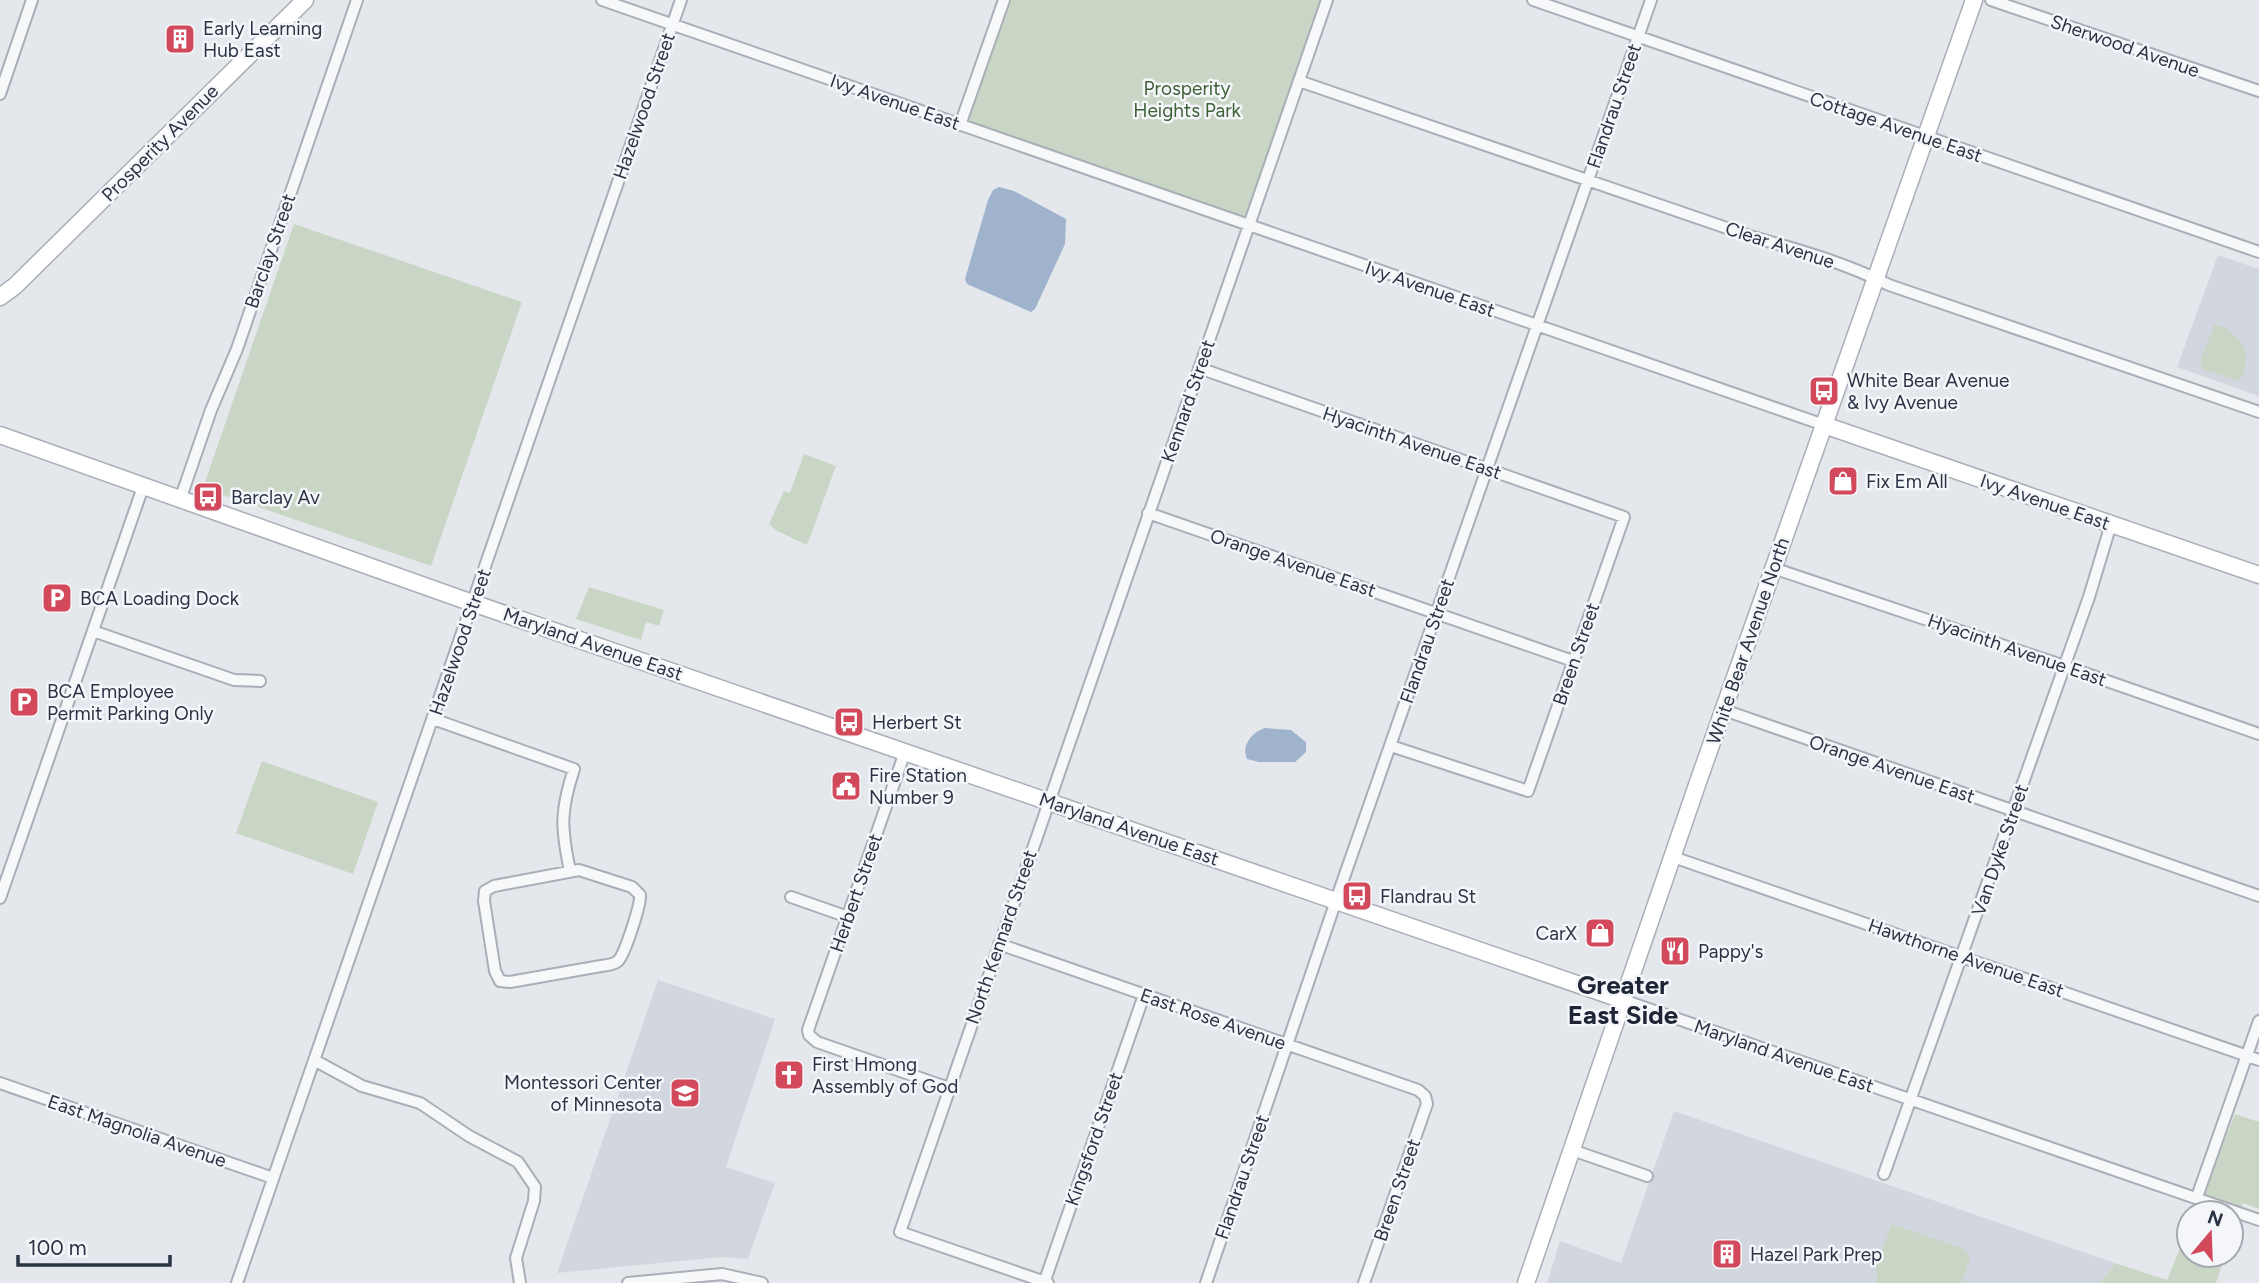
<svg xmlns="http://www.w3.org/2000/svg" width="2259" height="1283" viewBox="0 0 2259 1283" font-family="Figtree,sans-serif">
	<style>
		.built { fill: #d2d6de }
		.green { fill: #c9d6c5 }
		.water { fill: #9fb4cc }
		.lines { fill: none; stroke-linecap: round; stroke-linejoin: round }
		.street-casing { stroke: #a9aeb7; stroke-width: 14 }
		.secondary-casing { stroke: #a9aeb7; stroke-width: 19 }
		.street { stroke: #f7f8fa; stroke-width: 10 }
		.secondary { stroke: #fff; stroke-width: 16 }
		.labels { text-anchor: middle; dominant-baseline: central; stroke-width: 5; stroke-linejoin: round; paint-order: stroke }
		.poi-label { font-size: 19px; fill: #2b3445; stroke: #f4f6f9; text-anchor: start }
		.street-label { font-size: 19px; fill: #2b3445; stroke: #f4f6f9 }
		.park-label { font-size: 19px; fill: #3f6138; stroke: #f4f6f9 }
		.district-label { font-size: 26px; font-weight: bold; fill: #1d2536; stroke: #f4f6f9 }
	</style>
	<rect width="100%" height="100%" fill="#e4e7ec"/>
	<path class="built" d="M2218,255l41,14v127l-82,-29z
		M658,980l117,39 -49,148 49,16 -27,76 -27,-2 -164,16z
		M1674,1111l441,152 -14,20h-554l13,-42 61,22z"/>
	<path class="green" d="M1004,0h323l-78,225 -289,-100z
		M294,224l228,78 -91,264 -228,-78z
		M2215,324c15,5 31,17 31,35 0,7 -4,16 -6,22l-38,-12 -2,-8z
		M804,454l32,12 -29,79 -30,-14 -8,-7 15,-33 6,2z
		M589,587l75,23 -5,16 -13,-4 -5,18 -65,-21z
		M262,761l116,41 -25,72 -117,-41z
		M2235,1114l24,8v87l-16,-6 -12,34v-24h-36z
		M1892,1224l72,25 6,10 -9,24h-83l-2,-17z
		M2189,1227v28h36l-9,28h-115l14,-20 52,17z"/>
	<path class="water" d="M999,187l15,4 52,28 -1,25 -30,65 -4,3 -64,-28 -2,-5 23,-79 5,-10z
		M1265,728l26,2 15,12v10l-11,10h-36l-12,-3c-6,-14 5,-27 18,-31z"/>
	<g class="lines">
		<g class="street-casing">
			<path id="street" d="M602,0l1222,425
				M1533,0l726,252
				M1991,0l268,91
				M1299,81l454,156c46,13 93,26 136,48l370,127
				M0,94l32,-94
				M960,125l44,-125
				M1199,368l425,149 -96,274 -137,-45
				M180,500l31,-90 26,-61 120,-349
				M1148,513l425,148
				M1773,568l291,98 195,68
				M93,631l141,49 26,1
				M1724,710l535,186
				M433,719l141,50c-14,42 -13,59 -4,102
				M905,752l-97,278 1,5 8,7 132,46
				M1673,857l586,203
				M579,870l53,17 8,8c1,9 -15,59 -22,66 -5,4 -11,4 -17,5l-91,16 -10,-1 -5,-10 -11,-70 1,-10 9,-5z
				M791,897l57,20
				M0,898l143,-411
				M999,944l419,146 7,6 2,8 -63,179
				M1623,1000l636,220
				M314,1060l48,26 58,17 49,33 49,26 17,25 -1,14 -18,57 4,25
				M0,1083l273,95
				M1572,1150l75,26
				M1884,1174l205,-577 22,-73
				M2197,1197l62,-176
				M237,1283l444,-1283
				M628,1283l94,-9 40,9
				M1044,1283l100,-288
				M1048,1283l-148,-51 427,-1232
				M1206,1283l136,-400 309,-883"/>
		</g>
		<g class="secondary-casing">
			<path id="secondary" d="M0,297l15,-11 290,-286
				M1824,425l435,150
				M0,435l461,164 1162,401
				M1526,1283l172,-501 276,-782"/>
		</g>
		<use href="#street" class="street"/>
		<use href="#secondary" class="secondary"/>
	</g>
	<defs>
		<g id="building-square" transform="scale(1.575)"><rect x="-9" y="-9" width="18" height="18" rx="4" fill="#d1495b" stroke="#f4f6f9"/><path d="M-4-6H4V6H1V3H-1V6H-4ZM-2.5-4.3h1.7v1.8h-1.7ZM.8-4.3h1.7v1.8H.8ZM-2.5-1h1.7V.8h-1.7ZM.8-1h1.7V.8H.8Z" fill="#fff"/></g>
		<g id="bus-square" transform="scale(1.575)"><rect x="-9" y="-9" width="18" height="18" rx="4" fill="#d1495b" stroke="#f4f6f9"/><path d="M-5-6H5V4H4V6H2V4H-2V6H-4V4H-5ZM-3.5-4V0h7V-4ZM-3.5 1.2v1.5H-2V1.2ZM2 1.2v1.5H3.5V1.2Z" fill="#fff"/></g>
		<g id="shop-square" transform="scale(1.575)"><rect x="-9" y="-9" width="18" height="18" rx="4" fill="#d1495b" stroke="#f4f6f9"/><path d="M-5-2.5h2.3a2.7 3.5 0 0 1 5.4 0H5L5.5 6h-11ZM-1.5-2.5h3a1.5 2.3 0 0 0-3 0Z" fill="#fff"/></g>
		<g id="parking-square" transform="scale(1.575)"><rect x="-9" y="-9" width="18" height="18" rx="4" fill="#d1495b" stroke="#f4f6f9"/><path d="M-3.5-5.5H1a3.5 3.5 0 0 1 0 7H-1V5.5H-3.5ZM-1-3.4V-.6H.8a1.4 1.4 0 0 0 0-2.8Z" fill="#fff"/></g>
		<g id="civic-square" transform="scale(1.575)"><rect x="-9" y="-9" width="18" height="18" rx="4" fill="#d1495b" stroke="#f4f6f9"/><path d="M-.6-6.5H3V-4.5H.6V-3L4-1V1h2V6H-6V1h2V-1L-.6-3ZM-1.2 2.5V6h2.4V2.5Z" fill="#fff"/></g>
		<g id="restaurant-square" transform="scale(1.575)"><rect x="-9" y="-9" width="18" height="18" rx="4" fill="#d1495b" stroke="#f4f6f9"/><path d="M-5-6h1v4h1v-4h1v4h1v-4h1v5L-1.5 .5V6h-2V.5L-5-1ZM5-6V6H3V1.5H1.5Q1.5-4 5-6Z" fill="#fff"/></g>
		<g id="church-square" transform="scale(1.575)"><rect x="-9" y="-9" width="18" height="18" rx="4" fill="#d1495b" stroke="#f4f6f9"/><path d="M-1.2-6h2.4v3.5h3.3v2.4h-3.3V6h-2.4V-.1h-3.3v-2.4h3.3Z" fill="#fff"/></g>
		<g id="school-square" transform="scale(1.575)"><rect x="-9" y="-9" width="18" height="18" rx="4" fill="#d1495b" stroke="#f4f6f9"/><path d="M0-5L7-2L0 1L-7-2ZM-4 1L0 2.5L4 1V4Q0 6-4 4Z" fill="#fff"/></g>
	</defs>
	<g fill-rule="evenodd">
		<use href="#building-square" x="180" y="39"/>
		<use href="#bus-square" x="1824" y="391"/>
		<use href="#shop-square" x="1843" y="481"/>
		<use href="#bus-square" x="208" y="497"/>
		<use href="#parking-square" x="57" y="598"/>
		<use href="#parking-square" x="24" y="702"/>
		<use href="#bus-square" x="849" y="722"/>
		<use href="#civic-square" x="846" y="786"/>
		<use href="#bus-square" x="1357" y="896"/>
		<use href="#shop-square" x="1600" y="933"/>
		<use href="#restaurant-square" x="1675" y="951"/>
		<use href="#church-square" x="789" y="1075"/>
		<use href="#school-square" x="685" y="1093"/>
		<use href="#building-square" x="1727" y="1254"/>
	</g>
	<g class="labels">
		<g class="poi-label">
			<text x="203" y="28">Early Learning<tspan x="203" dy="22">Hub East</tspan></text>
			<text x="1847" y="380">White Bear Avenue<tspan x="1847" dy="22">&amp; Ivy Avenue</tspan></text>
			<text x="1866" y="481">Fix Em All</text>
			<text x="231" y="497">Barclay Av</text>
			<text x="80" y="598">BCA Loading Dock</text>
			<text x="47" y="691">BCA Employee<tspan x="47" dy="22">Permit Parking Only</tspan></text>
			<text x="872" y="722">Herbert St</text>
			<text x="869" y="775">Fire Station<tspan x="869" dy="22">Number 9</tspan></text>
			<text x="1380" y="896">Flandrau St</text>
			<text x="1577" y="933" text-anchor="end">CarX</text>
			<text x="1698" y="951">Pappy's</text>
			<text x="812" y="1064">First Hmong<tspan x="812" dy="22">Assembly of God</tspan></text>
			<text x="662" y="1082" text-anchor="end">Montessori Center<tspan x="662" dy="22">of Minnesota</tspan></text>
			<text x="1750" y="1254">Hazel Park Prep</text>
		</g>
		<g class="street-label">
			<text transform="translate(2125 46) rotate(19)">Sherwood Avenue</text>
			<text transform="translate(895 102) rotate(19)">Ivy Avenue East</text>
			<text transform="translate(644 106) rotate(-71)">Hazelwood Street</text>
			<text transform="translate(1614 106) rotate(-71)">Flandrau Street</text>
			<text transform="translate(1896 127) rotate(19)">Cottage Avenue East</text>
			<text transform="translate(160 143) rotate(-45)">Prosperity Avenue</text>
			<text transform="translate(1780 245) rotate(18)">Clear Avenue</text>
			<text transform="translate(270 251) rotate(-71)">Barclay Street</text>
			<text transform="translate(1430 289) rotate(19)">Ivy Avenue East</text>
			<text transform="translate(1188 401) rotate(-71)">Kennard Street</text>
			<text transform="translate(1412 443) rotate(19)">Hyacinth Avenue East</text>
			<text transform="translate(2045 502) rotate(19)">Ivy Avenue East</text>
			<text transform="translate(1293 563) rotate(19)">Orange Avenue East</text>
			<text transform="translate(1427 641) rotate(-71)">Flandrau Street</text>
			<text transform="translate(1748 641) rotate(-71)">White Bear Avenue North</text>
			<text transform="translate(460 642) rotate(-71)">Hazelwood Street</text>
			<text transform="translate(593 644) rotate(19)">Maryland Avenue East</text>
			<text transform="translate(2017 650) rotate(19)">Hyacinth Avenue East</text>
			<text transform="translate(1576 654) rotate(-71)">Breen Street</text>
			<text transform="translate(1892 769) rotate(19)">Orange Avenue East</text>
			<text transform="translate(1129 829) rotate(19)">Maryland Avenue East</text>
			<text transform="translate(2000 850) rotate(-71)">Van Dyke Street</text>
			<text transform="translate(856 893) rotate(-71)">Herbert Street</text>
			<text transform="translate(1001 937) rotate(-71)">North Kennard Street</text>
			<text transform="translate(1966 958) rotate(19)">Hawthorne Avenue East</text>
			<text transform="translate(1213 1019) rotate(19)">East Rose Avenue</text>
			<text transform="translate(1784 1056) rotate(19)">Maryland Avenue East</text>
			<text transform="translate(137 1131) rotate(19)">East Magnolia Avenue</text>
			<text transform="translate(1094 1139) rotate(-71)">Kingsford Street</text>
			<text transform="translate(1242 1177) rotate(-71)">Flandrau Street</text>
			<text transform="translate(1397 1190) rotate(-71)">Breen Street</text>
		</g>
		<g class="park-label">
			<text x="1187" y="88">Prosperity<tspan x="1187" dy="22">Heights Park</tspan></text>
		</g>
		<g class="district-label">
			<text x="1623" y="985">Greater<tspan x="1623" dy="30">East Side</tspan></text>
		</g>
	</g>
	<g transform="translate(2210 1234) rotate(19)"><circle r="33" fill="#f4f6f9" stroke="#a4a8b1" stroke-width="2"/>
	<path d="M0-5L12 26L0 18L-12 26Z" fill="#d1495b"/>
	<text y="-10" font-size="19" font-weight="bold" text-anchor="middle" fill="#2b3445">N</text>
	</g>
	<path d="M18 1255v10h152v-10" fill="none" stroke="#2b3445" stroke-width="3.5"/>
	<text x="28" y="1255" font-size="21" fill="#2b3445" stroke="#f4f6f9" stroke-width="5" paint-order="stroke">100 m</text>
</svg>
